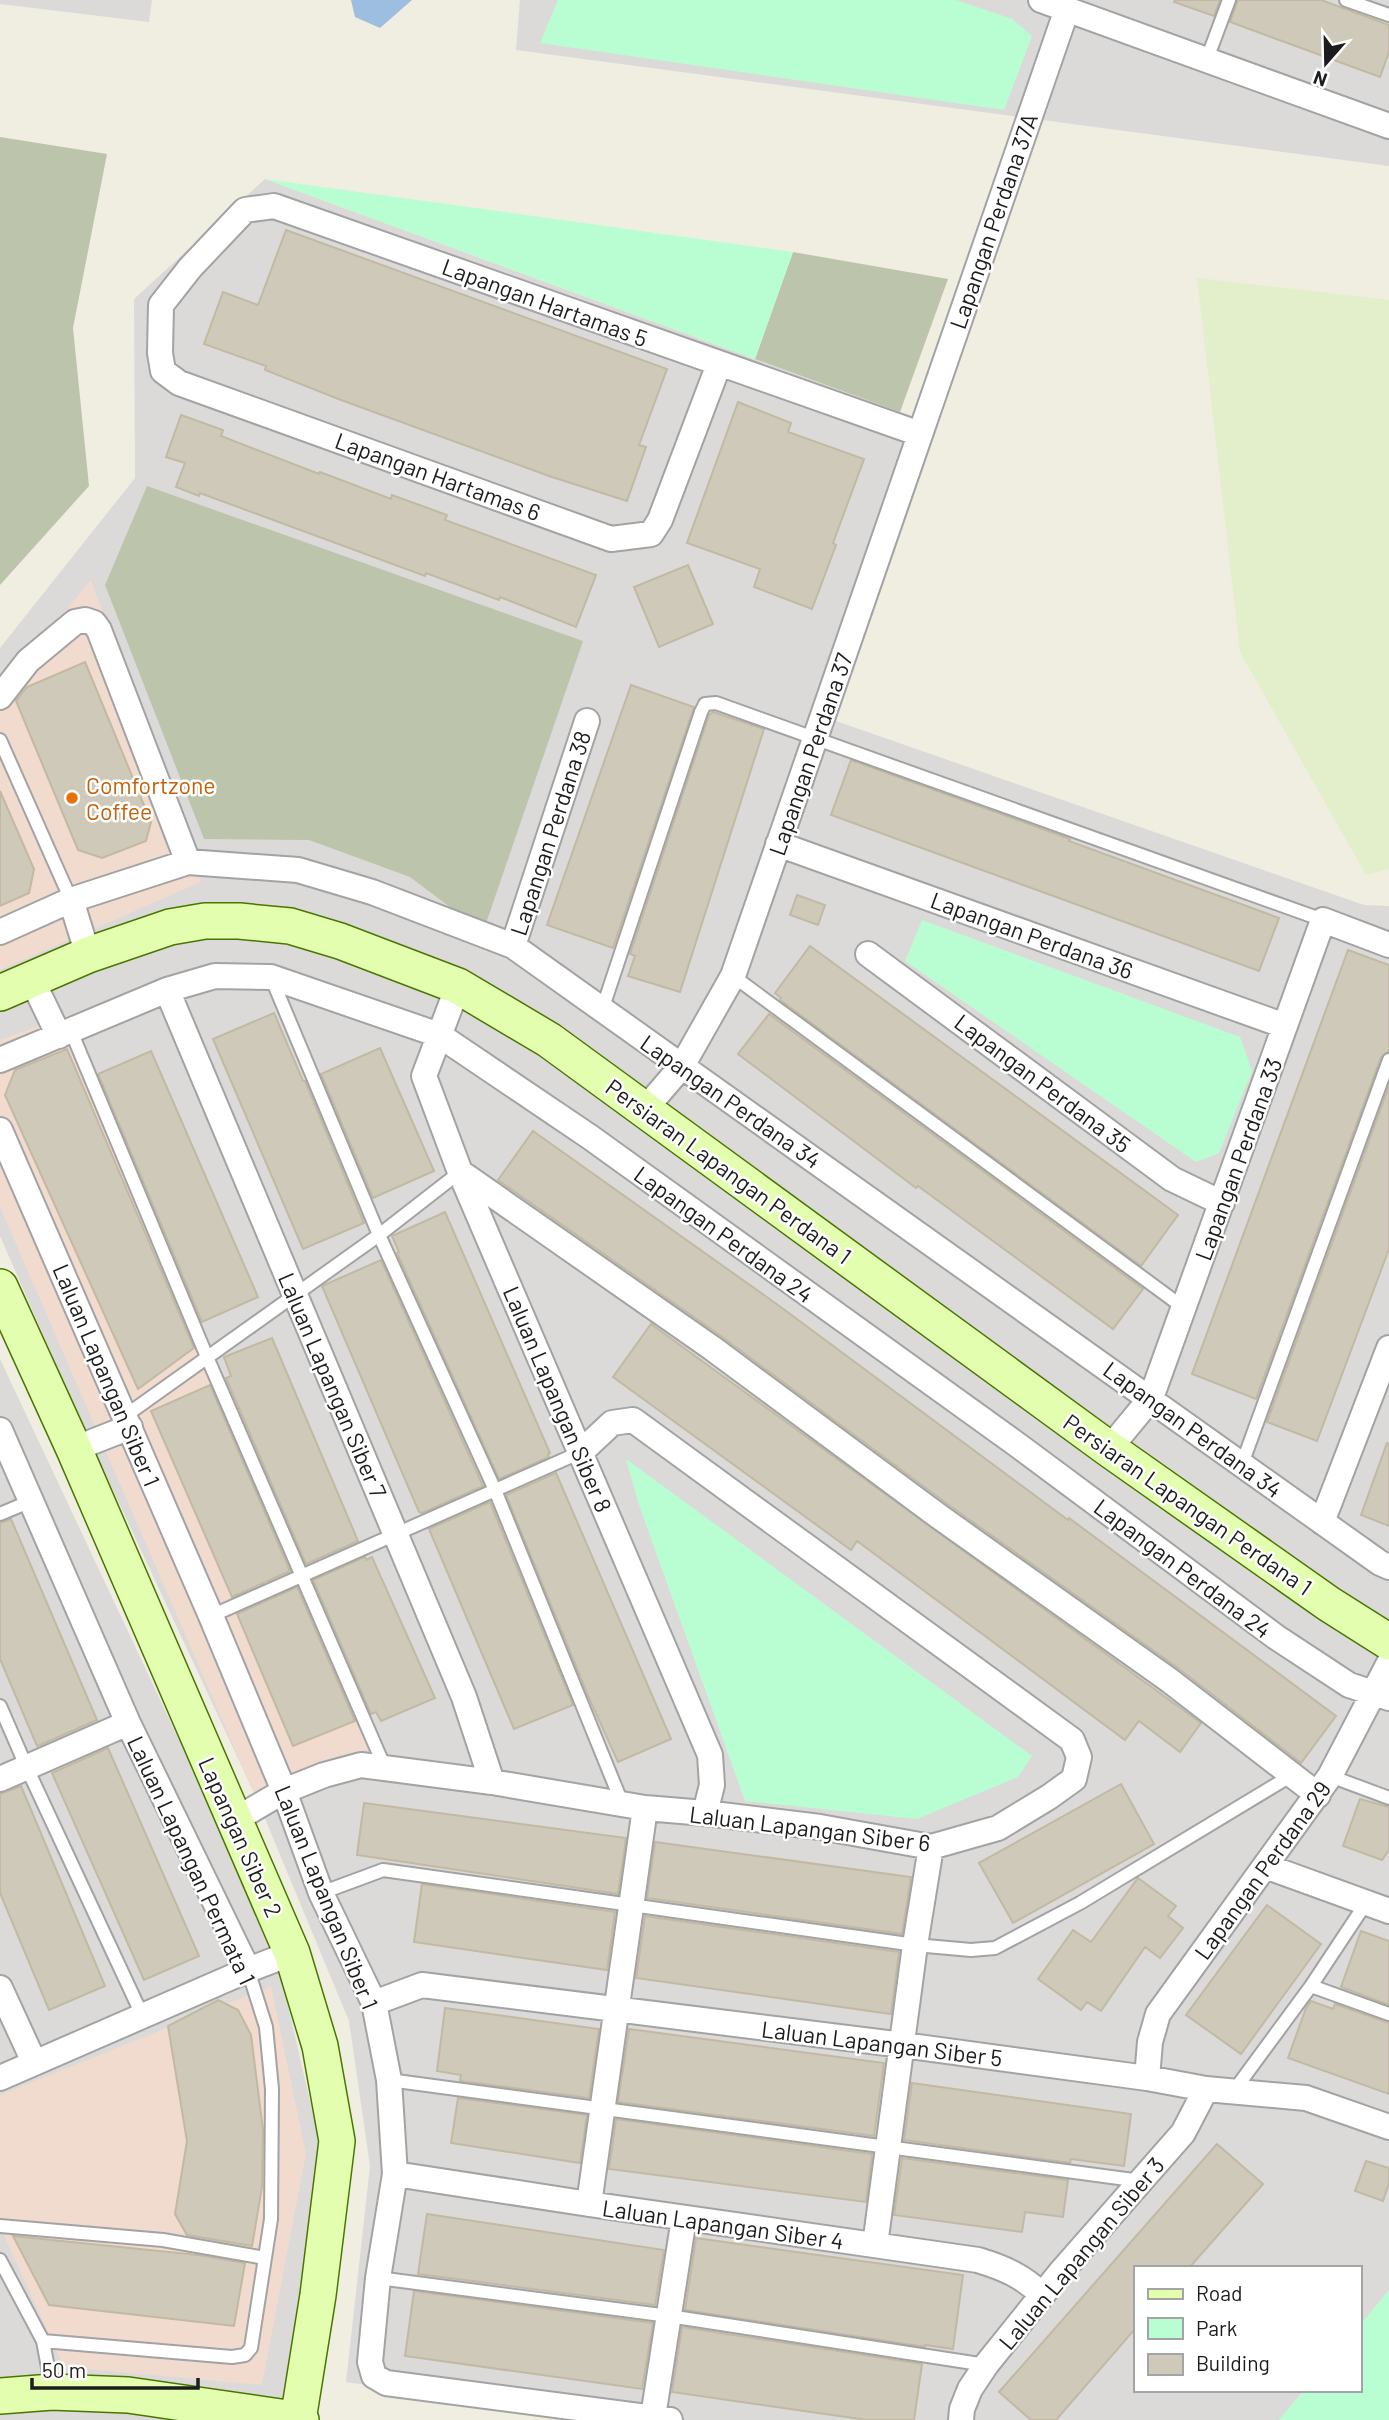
<svg xmlns="http://www.w3.org/2000/svg" width="1389" height="2420" viewBox="0 0 1389 2420" font-family="Barlow,sans-serif">
	<style>
		.residential { fill: #dbdad9; fill-rule: evenodd }
		.commercial { fill: #f1dace }
		.construction { fill: #bdc4ac }
		.farmland { fill: #e2efca }
		.park { fill: #b9fed2 }
		.water { fill: #9dbee0 }
		.building { fill: #cfc9ba; stroke: #c1b9a2; stroke-width: 2 }
		.lines { fill: none; stroke-linecap: round; stroke-linejoin: round }
		.lane-casing { stroke: #a3a3a3; stroke-width: 16 }
		.street-casing { stroke: #a3a3a3; stroke-width: 28 }
		.secondary-casing { stroke: #487700; stroke-width: 38 }
		.lane { stroke: #fff; stroke-width: 12 }
		.street { stroke: #fff; stroke-width: 24 }
		.secondary { stroke: #e4feaf; stroke-width: 35 }
		.food-dot { fill: #e8710a; stroke: #fff; stroke-width: 2.5 }
		.labels { text-anchor: middle; dominant-baseline: central; stroke-width: 5; stroke-linejoin: round; paint-order: stroke }
		.street-label { font-size: 23px; fill: #1c1c1c; stroke: #fff }
		.food-label { font-size: 23px; fill: #c56008; stroke: #fff; text-anchor: start }
	</style>
	<rect width="100%" height="100%" fill="#efeee1"/>
	<path class="residential" d="M0,0h152l-3,22 -149,-18z
		M520,0h869v166l-873,-116z
		M265,179l673,247 -102,295 528,184 25,1v1514h-802l-241,-38 24,-216 -21,-145 -93,-224 -173,-371 -83,-190v-588l135,-170 -1,-179zM1135,2268h224v122h-224z
		M0,1359l273,581 47,205 -29,275h-291z"/>
	<path class="commercial" d="M91,580l110,302 -201,88v-281z
		M69,1015l305,732 -118,51 -256,-591v-167z
		M271,1986l35,168 -44,231 -198,-18 -64,-140v-132z"/>
	<path class="construction" d="M0,137l107,17 -34,174 16,158 -89,99z
		M793,252l155,27 -48,133 -145,-53z
		M147,486l436,155 -100,291 -73,-55 -101,-37 -105,-1 -99,-254z"/>
	<path class="farmland" d="M1197,278l192,22v569l-23,6 -126,-223z"/>
	<path class="park" d="M558,0h398l56,19 20,17 -28,74 -464,-67z
		M265,179l528,73 -38,107z
		M922,920l318,117 12,34 -33,82 -23,9 -291,-201z
		M626,1459l406,297 -14,21 -101,42 -172,-18 -106,-296z
		M1389,2290v130h-110l25,-30h55v-64z"/>
	<path class="water" d="M351,0h61l-32,28 -25,-11z"/>
	<path class="building" d="M1175,0h45l-6,16 -40,-14z
		M1238,0h83l68,25v27l-9,25 -150,-55z
		M286,230l381,139 -28,76 7,2 -19,54 -78,-25 -208,-76 -76,-30 1,-4 -62,-22 19,-52 35,13z
		M738,402l53,21 -3,9 76,27 -31,84 3,2 -24,64 -58,-22 6,-18 -73,-26z
		M181,415l42,15 -2,6 98,38 1,-2 71,27 1,-4 55,20 -2,5 151,55 -20,52 -76,-30 -1,3 -73,-27 -1,3 -225,-83 -1,3 -23,-9 9,-24 -19,-6z
		M688,565l25,59 -54,23 -25,-60z
		M85,662l66,160 -5,19 -44,17 -24,-8 -62,-149 11,-14z
		M631,685l63,22 -81,241 -66,-23z
		M713,712l51,17 -84,263 -52,-16 7,-20 -5,-2 79,-239z
		M851,760l219,79 -1,2 210,77 -20,53 -428,-156z
		M0,791l34,78 -5,24 -29,13z
		M797,895l28,10 -7,20 -28,-10z
		M810,946l368,269 -37,51 -361,-266 1,-2 -6,-5z
		M1348,950l41,15v86l-8,6 -125,342 -64,-25z
		M274,1013l29,68h2l59,142 -61,26 -90,-210z
		M769,1014l374,275 -30,40 -195,-143 -2,2 -178,-134z
		M380,1048l54,123 -61,27 -52,-124z
		M67,1049l127,299 -56,41 -133,-294 10,-25z
		M151,1051l107,246 -56,25 -104,-248z
		M1389,1086v163l-72,192 -50,-19z
		M533,1131l245,174 290,215 1,-2 267,198 -35,47 -123,-95 -232,-165 -225,-167 -223,-156z
		M445,1212l105,241 -2,1 1,3 -50,22 -102,-226 2,-1 -7,-16z
		M381,1260l102,226 -61,27 -3,-1 -97,-226z
		M651,1324l550,399 -21,29 -41,-31 -14,19 -268,-199 -6,9 -238,-173z
		M272,1338l86,203 -52,23 -80,-186 5,-2 -7,-19z
		M210,1385l80,186 -58,26 -81,-186z
		M1387,1443l2,1v82l-28,-11z
		M556,1473l115,266 -53,23 -29,-64 -83,-203z
		M490,1502l83,203 -59,24 -85,-200z
		M11,1519l86,201 -57,25 -3,1 -37,-87v-136z
		M365,1557l1,3 6,-3 63,141 -54,23 -5,-9 -5,2 -58,-134z
		M297,1587l58,134 -62,25 -56,-132z
		M108,1748l91,208 -55,24 -92,-207z
		M1121,1784l33,60 -141,79 -34,-60z
		M21,1786l84,200 -56,24 -49,-117v-99z
		M1360,1799l29,8v43l-7,10 -39,-14z
		M364,1803l262,35 -8,56 -261,-39z
		M655,1842l256,35 -9,57 -255,-36z
		M1138,1878l38,28 -8,10 15,12 -23,30 -15,-11 -44,64 -14,-9 -6,8 -43,-31 35,-49 18,12z
		M422,1884l193,28 -8,58 -193,-28z
		M1267,1905l54,39 -80,110 -55,-39z
		M645,1916l254,36 -8,62 -255,-36z
		M1361,1931l28,10v64l-48,-18z
		M218,2000l20,10 13,25 12,95 -1,57 -10,59 -65,-11 -12,-21 12,-73 -19,-115z
		M1311,2001l22,8 2,-5 54,19v71l-101,-36 18,-50z
		M445,2008l154,21 -10,69 -129,-17 1,-6 -24,-4z
		M629,2029l255,34 -10,73 -256,-34z
		M912,2083l219,31 -7,52 -53,-7 -1,4 -166,-23z
		M458,2098l129,17 -7,48 -129,-20z
		M616,2119l256,35 -6,48 -257,-33z
		M1217,2144l46,40 -74,84h-54v61l-79,91h-25l-32,-28z
		M902,2158l166,22 -5,37 -38,-5 -3,20 -128,-17z
		M1366,2161l23,7v15l-6,18 -28,-10z
		M427,2214l237,36 -9,55 -237,-31z
		M13,2236l185,19 47,8 -11,63 -185,-21z
		M696,2238l267,37 -10,74 -28,-4v2l-240,-37z
		M414,2291l239,32 -11,66 -237,-33z
		M682,2327l240,37 -8,56h-47l-195,-28z"/>
	<g class="lines">
		<g class="lane-casing">
			<path id="lane" d="M1346,0l43,15
				M1207,59l22,-59
				M0,740l71,160
				M733,976l451,332
				M271,977l108,258 116,255 127,313
				M602,1010l99,-298 4,-8 11,-1 607,217
				M71,1031l136,326 178,411
				M125,1416l254,-181 81,-63
				M1242,1464l147,-404
				M0,1514l31,-13
				M211,1616l370,-164
				M0,1706l26,60 117,251
				M1330,1776l59,22
				M321,1893l62,-23 532,75 56,5 24,-2 85,-45 212,-128
				M1311,1986l55,-83
				M389,2080l752,101
				M1233,2092l78,-106 78,28
				M0,2226l163,14 102,18
				M0,2260l43,81 9,48
				M378,2278l291,38 317,49
				M43,2341l189,16 13,-2 6,-7 20,-129 1,-130 -6,-62 -18,-57"/>
		</g>
		<g class="street-casing">
			<path id="street" d="M1041,0l348,126
				M719,364l-59,156 -9,14 -40,5 -432,-156 -16,-12 -3,-18 1,-48 29,-37 55,-58 29,-4 646,228
				M0,697l28,-36 47,-39 10,-2 9,3 5,7 89,232
				M778,844l507,182
				M71,900l17,55
				M0,932l71,-32 117,-38 110,8 74,22 141,54 867,617 9,4
				M513,946l74,-225
				M868,954l304,225 50,24
				M32,980l27,56
				M458,986l-34,90 36,96 250,583 2,30 -7,28
				M167,990l297,707 28,85
				M0,1060l167,-70 48,-14 56,1 168,58 151,102 429,309 257,191 73,48 40,13
				M645,1109l37,-43 51,-90 334,-967
				M0,1130l211,486 73,175 37,102 53,110 15,77 6,94 -17,104 -8,84 4,14 12,7 284,37
				M460,1172l252,176 225,167 232,165 149,115
				M0,1430l128,293 120,247
				M74,1449l56,-22
				M1109,1449l42,-51 172,-478 66,25
				M1322,1522l67,-174
				M0,1779l128,-56
				M233,1821l51,-30 40,-16 37,-10 131,17 153,26 60,5 115,14 111,20 67,-19 51,-31 25,-18 5,-22 -7,-17 -439,-320 -21,3 -31,29
				M1265,1866l124,45
				M0,1988l34,74
				M374,2003l48,-18 481,60 244,33 59,11 100,9 83,29
				M0,2078l248,-108 44,-17
				M1147,2078l3,-36 8,-28 172,-238 59,-113
				M395,2174l194,30 389,56c26,8 45,16 64,35
				M589,2204l56,-396
				M875,2245l40,-300 16,-98
				M653,2417l31,-199
				M961,2420l1,-11 8,-20 16,-24 74,-92 123,-140 23,-44"/>
		</g>
		<g class="secondary-casing">
			<path id="secondary" d="M0,993l88,-38 82,-28 35,-6h34l51,5 50,15 118,45 91,54 560,409 220,155 60,38
				M0,1287l74,162 218,504 28,93 17,95 -19,154 -20,125
				M0,2396l52,-4 76,3 173,25"/>
		</g>
		<use href="#lane" class="lane"/>
		<use href="#street" class="street"/>
		<use href="#secondary" class="secondary"/>
	</g>
	<circle class="food-dot" cx="72" cy="798" r="7"/>
	<g class="labels">
		<g class="street-label">
			<text transform="translate(993 221) rotate(-71)">Lapangan Perdana 37A</text>
			<text transform="translate(545 302) rotate(20)">Lapangan Hartamas 5</text>
			<text transform="translate(438 476) rotate(20)">Lapangan Hartamas 6</text>
			<text transform="translate(810 754) rotate(-71)">Lapangan Perdana 37</text>
			<text transform="translate(550 833) rotate(-72)">Lapangan Perdana 38</text>
			<text transform="translate(1032 935) rotate(20)">Lapangan Perdana 36</text>
			<text transform="translate(1043 1083) rotate(37)">Lapangan Perdana 35</text>
			<text transform="translate(731 1101) rotate(35)">Lapangan Perdana 34</text>
			<text transform="translate(1238 1159) rotate(-70)">Lapangan Perdana 33</text>
			<text transform="translate(729 1171) rotate(36)">Persiaran Lapangan Perdana 1</text>
			<text transform="translate(724 1234) rotate(36)">Lapangan Perdana 24</text>
			<text transform="translate(107 1375) rotate(67)">Laluan Lapangan Siber 1</text>
			<text transform="translate(333 1385) rotate(67)">Laluan Lapangan Siber 7</text>
			<text transform="translate(558 1399) rotate(67)">Laluan Lapangan Siber 8</text>
			<text transform="translate(1193 1429) rotate(36)">Lapangan Perdana 34</text>
			<text transform="translate(1188 1504) rotate(35)">Persiaran Lapangan Perdana 1</text>
			<text transform="translate(1183 1568) rotate(37)">Lapangan Perdana 24</text>
			<text transform="translate(810 1828) rotate(7)">Laluan Lapangan Siber 6</text>
			<text transform="translate(241 1837) rotate(66)">Lapangan Siber 2</text>
			<text transform="translate(192 1860) rotate(65)">Laluan Lapangan Permata 1</text>
			<text transform="translate(1262 1870) rotate(-54)">Lapangan Perdana 29</text>
			<text transform="translate(327 1897) rotate(68)">Laluan Lapangan Siber 1</text>
			<text transform="translate(882 2043) rotate(7)">Laluan Lapangan Siber 5</text>
			<text transform="translate(723 2224) rotate(8)">Laluan Lapangan Siber 4</text>
			<text transform="translate(1081 2253) rotate(-50)">Laluan Lapangan Siber 3</text>
		</g>
		<g class="food-label">
			<text x="86" y="785">Comfortzone<tspan x="86" dy="26">Coffee</tspan></text>
		</g>
	</g>
	<rect x="1134" y="2266" width="228" height="126" fill="#ffffff" stroke="#a4a4a4" stroke-width="2"/>
	<rect x="1148" y="2289" width="35" height="10" fill="#e4feaf" stroke="#a4a4a4" stroke-width="2"/>
	<text x="1196" y="2301" font-size="21" fill="#1c1c1c">Road</text>
	<rect x="1148" y="2318" width="35" height="21" fill="#b9fed2" stroke="#a4a4a4" stroke-width="2"/>
	<text x="1196" y="2336" font-size="21" fill="#1c1c1c">Park</text>
	<rect x="1148" y="2354" width="35" height="21" fill="#cfc9ba" stroke="#a4a4a4" stroke-width="2"/>
	<text x="1196" y="2371" font-size="21" fill="#1c1c1c">Building</text>
	<g transform="translate(1326 63) rotate(200)" stroke="#ffffff" stroke-width="5" paint-order="stroke">
	<path d="M0-5L12 26L0 18L-12 26Z" fill="#1c1c1c"/>
	<text y="-10" font-size="19" font-weight="bold" text-anchor="middle" fill="#1c1c1c">N</text>
	</g>
	<path d="M32 2378v10h166v-10" fill="none" stroke="#1c1c1c" stroke-width="3.5"/>
	<text x="42" y="2378" font-size="21" fill="#1c1c1c" stroke="#ffffff" stroke-width="5" paint-order="stroke">50 m</text>
</svg>
